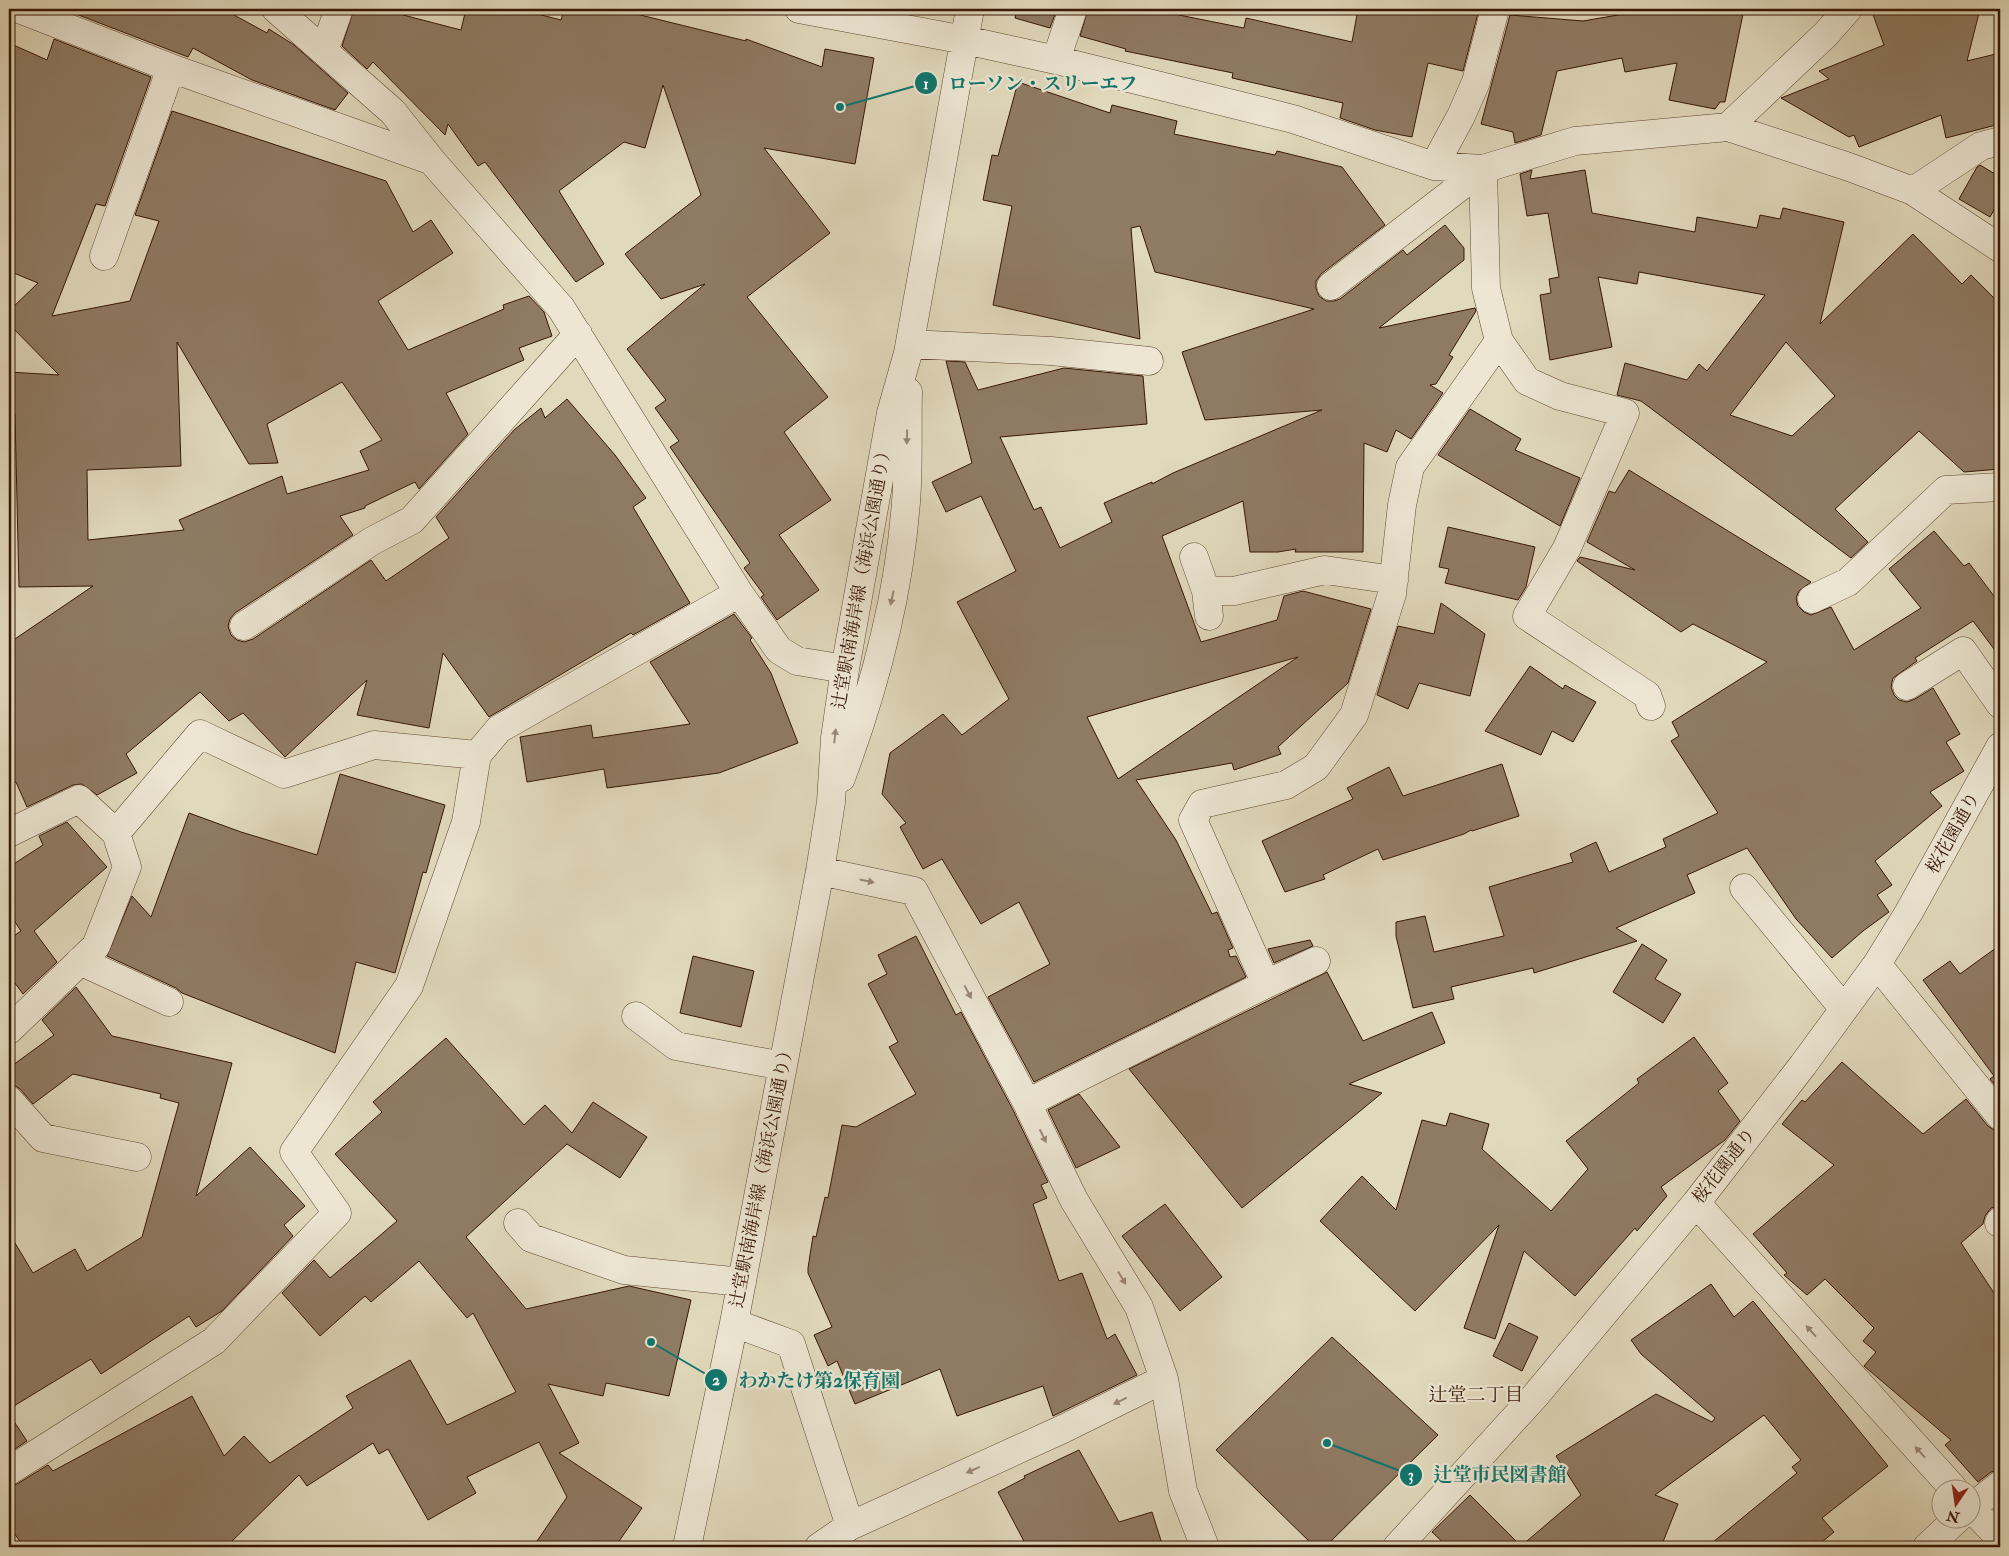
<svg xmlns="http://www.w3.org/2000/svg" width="2009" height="1556" viewBox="0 0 2009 1556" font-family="'IM FELL Double Pica','Noto Serif JP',serif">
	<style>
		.building { fill: #8f7b64; stroke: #371604; fill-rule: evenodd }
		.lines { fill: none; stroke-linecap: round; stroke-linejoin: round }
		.minor-casing { stroke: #624732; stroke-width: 29 }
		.minor { stroke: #ece6d3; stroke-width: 28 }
		.oneway { fill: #9b8876 }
		.labels { text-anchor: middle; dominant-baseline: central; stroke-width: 4.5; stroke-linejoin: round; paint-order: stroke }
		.street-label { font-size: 18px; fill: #371604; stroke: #ece6d3 }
		.neighbourhood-label { font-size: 19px; fill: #371604; stroke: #ece6d3 }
		.leader { fill: none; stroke: #0f766e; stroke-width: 2 }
		.callout-dot { fill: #0f766e; stroke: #ece6d3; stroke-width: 2 }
		.mark-label { font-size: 15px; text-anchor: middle; font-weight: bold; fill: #fff }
		.callout-label { font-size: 19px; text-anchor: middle; font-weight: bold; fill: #0f766e; stroke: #ece6d3; stroke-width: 4.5; stroke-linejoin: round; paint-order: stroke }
	</style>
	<rect width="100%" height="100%" fill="#e1d9bc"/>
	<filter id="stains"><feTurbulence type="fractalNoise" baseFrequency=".004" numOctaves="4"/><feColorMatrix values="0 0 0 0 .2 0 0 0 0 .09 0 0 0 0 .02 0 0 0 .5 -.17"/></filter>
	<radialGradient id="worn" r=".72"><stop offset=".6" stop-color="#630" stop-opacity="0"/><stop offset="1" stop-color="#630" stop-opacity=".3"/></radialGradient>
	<path class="building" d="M63,9h160l44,24 2,-4 25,16 54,48 -13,17 -83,-30 -59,-32 -5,9z
		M354,9h26l81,21 5,-21h52l43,11 3,-11h52l130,32v-2l76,28 3,-18 49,9 -19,106 -91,-16 66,85 -83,64 81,100 -44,35 47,68 -52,35 40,55 -42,30 -16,-23 3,-2 -20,-27 6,-5 -80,-116 9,-6 -24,-33 11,-8 -39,-51 78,-65 -44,15 -36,-45 76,-59 -38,-110 -18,63 -21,-6 -65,49 45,73 -28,18 -91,-120 -7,4 -30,-42 -3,11 -72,-73 -6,7 -25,-23z
		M1017,9h40l-7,19 -35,-10z
		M1088,9h61l95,19 2,-10 106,24 6,-33h105l-1,2 16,2 -15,58 -35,-8 -16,74 -37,-7 -35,-12 3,-15 -111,-25 1,-5 -108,-22 1,-2 -46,-13z
		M1653,9h91l-19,93h-5l-5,7 -46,-9 8,-37 -52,9 -3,-14 -65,13 -16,64 -26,8 -2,-11 -32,-8 29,-109 73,6z
		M1871,9h109l-13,52 33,-8v71l-54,14 -5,-23 -82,32 -5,-12 -5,2 -68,-39 48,-19 -10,-8 65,-26z
		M54,39l97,38 -46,129 -9,-2 -44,112 78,-15 29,-80 -24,-6 37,-104 214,70 27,51 18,-12 22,33 -75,48 30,49 96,-41 -1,-4 26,-9 15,16 8,24 -33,12 5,12 -78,33 22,41 -49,55 -4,-7 -50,24v2l-25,8 13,19 -118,78 -5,6 -2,7 3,9 6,5 7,2 9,-3 118,-79 15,21 63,-43 -13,-21 78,-87 27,-22 4,10 22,-19 48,56 31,43 -13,9 57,96 -57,32 -2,-2 -142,84 -46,-64 -14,75 -72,-13 10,-35 -82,77 -42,-44 -14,8 -29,-29 -74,62 11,19 -40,22 -15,-11 -9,1 -46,22 -11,-25 -7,3v-142l84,-57 -74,1 -4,-173h-6v-42l50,3 -50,-51v-13l29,-28 -29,-12v-228l38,17zM177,342l72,122 29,-1 -11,-39 75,-42 40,58 -22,11 9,19 -82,24 -5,-18 -103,44 5,10 -96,10 -1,-70 94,-4z
		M1018,82l92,31 2,-8 65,16 -3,13 101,21 2,-4 65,16 43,58 -64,49 -5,7v7l3,8 7,5h8l6,-2 63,-49 4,5 38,-30 19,23v12l-85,68 96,-20 1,3 -27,44 4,2 -17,27 -6,1 13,8 -32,46 -15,-9 -9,22 -23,-9 -1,109h-68l1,-3 -18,3h-28l-7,-51 -81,35 39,106 76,-22 7,-24 19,-5 68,18 -23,74 -70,64 3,7 -47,16 -2,-7 -96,17 40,60 36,74 5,-2 16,36 -5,2 2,7 6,-1 10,21 -212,105 -46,-85 62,-33 -31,-62 -38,22 -39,-65 -19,10 -23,-42 6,-4 -24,-29 8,-41 53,-39 19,21 47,-36 -52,-97 59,-31 -35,-75 -35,16 -14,-30 40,-19 -26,-102 19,1 13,28 86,-22 79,8 4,48 -147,13 34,73 7,-3 19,41 52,-26 -8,-19 48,-21v2l21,-11 149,-63 -117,10 -23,-68 132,-43 -159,-37 -15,-46 -9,2 9,111 -147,-34 19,-99 -29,-6 9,-45 6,1zM1298,657l-180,122 -31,-62z
		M1980,165l20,12v22l-10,18 -31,-18 18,-32z
		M1532,170l-2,9 55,-9 7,43 103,19 2,-15 60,11 3,-13 20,4 3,-11 61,14 -24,102 93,-90 49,50 9,-9 29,29v165l-36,3 -45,-41 -84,78 33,33 -17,16 -210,-157 -24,-6 8,-32 62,17 12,-16 8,7 58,-76 -126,-23 -2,12 -39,-7 14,70 -62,13 -10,-65 11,-2 -2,-14 10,-2 -11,-64 -21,3 -7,-42zM1786,342l49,54 -43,40 -62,-21z
		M1470,409l51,30 -6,11 65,28 -20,48 -122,-71z
		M1629,470l182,112 -12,9 -3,7 2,8 6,6 7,3 20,-8 23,43 67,-42 -32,-39 45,-38 30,35 5,-3 31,41v53l-27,-36 -58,37 2,3 -24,17 -2,9 3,8 5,5 8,2 8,-3 18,-11 27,46 -14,8 18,29 -34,21 12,14 -67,55 17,24 -15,10 12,17 -26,19 -31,27 -36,-39 -49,-71 -60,27 8,18 -79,35 21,13 -103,32 -1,-5 -82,19 3,12 -41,9 -17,-72v-14l29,-6 9,36 70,-16 -15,-49 84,-25 -3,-8 26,-12 13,30 57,-25 -3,-8 55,-26 -47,-72 8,-5 -7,-14 95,-60 -74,-38 -12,8 -104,-71 3,-4 55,13 -48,-28 22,-51 6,2z
		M1448,527l87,20 -9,40 -8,13 -73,-17 4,-14 -10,-2z
		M1441,603l44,31 -15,62 -51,-13 -11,26 -31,-14 21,-69 36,8z
		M734,614l18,24 -2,2 21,33 27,70 -79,30 -112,15 -3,-19 -77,13 -7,-45 71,-12 2,13 97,-14 -40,-62z
		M1530,666l33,23 2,-4 31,17 -23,40 -21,-11 -11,24 -56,-24z
		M1502,764l17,52 -47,15 -1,-1 -7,4 -81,26 -5,-11 -55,26 2,4 -40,13 -23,-51 91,-42 -6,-11 42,-21 14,29z
		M340,774l105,31 -19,68 -3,-1 -28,101 -39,-11 -21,91 -153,-60 -6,-5 -69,-32 25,-60 19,21 38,-104 52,19 76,23z
		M67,822l40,45 -73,64 23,31 -34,32 -14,-19v-36l12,-8 -12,-18v-46l34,-22 -4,-9z
		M916,936l40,79 5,-3 52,98 34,70 1,2 -7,3 6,13 -14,6 26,77 23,-8 25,66 8,-5 22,41 -84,41 -10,-30 -86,30 -17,-47 -85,35 -18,-43 -9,5 -14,-31 18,-8 -24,-54v-5l5,-32 3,1 9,-40 3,1 14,-73 14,2 60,-33 -27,-47 9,-5 -30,-58 19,-10 -9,-19z
		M1310,940l3,6 -39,17 -6,-14z
		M1642,944l25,16 -12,19 26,15 -18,29 -50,-31z
		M2000,945v146l-10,-12 4,-3 -71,-96 27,-19 10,13z
		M693,956l61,15 -13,56 -61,-14z
		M1327,972l36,69 69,-29 13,31 -96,41 33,9 -140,115 -113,-139z
		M76,987l36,49 120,27 -36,133 54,-49 55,59 -21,19 9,11 -71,75 -26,16 -7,-11 -88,58 -10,-15 -82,50v-176l24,40 42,-24 12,22 55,-34 37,-134 -19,-5 1,-4 -88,-20 -40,30 -13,-15 -6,-4h-5v-17l45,-33 -12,-15z
		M1694,1037l34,46 -10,8 22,30 -15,19 -64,47 6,9 -30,35 -2,-3 -60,68 -51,-45 -29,88 -31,-11 35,-103 -84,86 -95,-90 42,-45 34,34 26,-90 24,6 4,-13 39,11 -7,25 69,62 37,-42 -22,-28 73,-58 -2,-4z
		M446,1038l78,87 21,-20 27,28 21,-31 54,35 -27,41 -53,-34 -101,93 60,72 103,-23 62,14 -22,96 -63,-13 -3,13 -55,-12 31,59 -20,10 83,55 -27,39h-82l34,-50 -28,-55 -72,35 9,16 -48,27 -40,-71 -9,5 -6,-11 -66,43 -8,-11 -73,72h-202l-15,-21v-40l8,-2 31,-19 5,6 139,-75 32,60 20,-20 26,27 83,-55 -7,-12 64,-36 37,65 69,-33 -43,-79 -6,5 -48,-57 -48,41 -6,-6 -45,40 -38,-43 32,-33 16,18 67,-57 -62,-67 47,-42 -9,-10z
		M1842,1062l81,72 43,-35 22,27 6,4 6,1v75l-9,2 -6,8 -2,8 -22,19 39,59v168l-9,2 -13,10 -33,-37 6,-5 -87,-74 12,-14 -13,-11 11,-13 -49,-49 -18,16 -23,-20 3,-2 -34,-39 81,-69 -52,-41 20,-24 3,2z
		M1079,1094l41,53 -44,21 -28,-58z
		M1165,1204l57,73 -42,34 -58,-75z
		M1711,1284l23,33 19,-16 135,165 -66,52 12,14 -18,15h-109l90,-74 -5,-6 9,-7 -37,-45 -109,80 23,9 -17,43h-213l-16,-15 38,-37 51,51 60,-51 -25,-39 100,-62 56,28 3,-4 -74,-64 -10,-14z
		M1509,1323l29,14 -16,34 -29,-15z
		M1332,1337l106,98 -113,112h-10l-99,-97z
		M9,1414l18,27 -18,12z
		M1079,1450l40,72 33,-10 11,35h-136l-29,-55 27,-14 -1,-2z"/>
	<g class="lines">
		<g class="minor-casing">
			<path id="minor" d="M19,9l160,62 251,89
				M276,9l117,103 38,48 130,148 178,285 40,57 18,11 48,8
				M799,9l166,31 91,20 237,59 141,47 49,3 92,-28 153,-14 121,40 64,24 87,57
				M324,51l15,-42
				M1056,60l17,-51
				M1728,127l98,-93 22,-25
				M1434,166l27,-50 15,-34 19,-73
				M1483,169l3,119 13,53 28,40 33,15 65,17 -58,135 -40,68 120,79 4,11
				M1913,191l68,-45 19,-5
				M104,256l67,-188
				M1331,286l152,-117
				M910,344l141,7 98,10
				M1194,557l12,34
				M1812,599l36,-17 98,-92 54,-3
				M1209,616l-3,-25h28l91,-21 69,10
				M244,626l128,-85 40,-21 166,-186
				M1907,686l56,-35 37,53
				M841,778c33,-88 58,-182 65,-276 3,-36 1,-73 2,-110
				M9,833l70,-34 37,34 11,34 -31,79 -87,84
				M116,833l84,-99 84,40 90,-29 103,10
				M820,871l94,20 113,212 47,97 65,107 25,72 19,112 22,56
				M1744,888l100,121
				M80,961l89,41
				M1877,964l123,152
				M1266,984l-73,-164 9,-16 84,-19 30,-18 38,-52 38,-121 10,-89 8,-38 89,-126
				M636,1016l40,30 107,20
				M9,1100l34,38 94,19
				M1027,1103l239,-119 50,-23
				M1696,1203l257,285
				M518,1223l13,15 93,32 118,12
				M1999,1223l1,-2
				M734,1323l57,21 59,182
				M9,1471l205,-130 123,-128 -43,-61 115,-166 57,-164 11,-67 22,-26 240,-136
				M1972,1507l28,-22
				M1972,1509l28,29
				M687,1547l47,-224 86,-452 11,-69 4,-64 10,-69 46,-256 17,-60 62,-344
				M819,1547l31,-21 213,-97 101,-50
				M1397,1547l138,-151 161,-193 107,-138 74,-101 32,-52 91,-165
				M1927,1547l31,-29"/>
		</g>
		<use href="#minor" class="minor"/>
	</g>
	<defs><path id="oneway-solid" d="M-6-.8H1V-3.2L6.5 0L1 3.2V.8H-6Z" transform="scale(1.25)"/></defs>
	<g class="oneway">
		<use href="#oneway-solid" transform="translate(907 437) rotate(91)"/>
		<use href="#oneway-solid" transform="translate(892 598) rotate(102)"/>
		<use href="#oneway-solid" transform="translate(835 736) rotate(-84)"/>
		<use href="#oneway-solid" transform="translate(867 881) rotate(12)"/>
		<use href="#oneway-solid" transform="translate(968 992) rotate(62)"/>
		<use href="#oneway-solid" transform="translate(1043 1136) rotate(64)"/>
		<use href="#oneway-solid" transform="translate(1122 1278) rotate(59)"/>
		<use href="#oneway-solid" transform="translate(1811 1331) rotate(-132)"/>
		<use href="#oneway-solid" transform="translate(1120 1401) rotate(154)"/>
		<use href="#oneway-solid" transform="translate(1920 1452) rotate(-132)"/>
		<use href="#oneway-solid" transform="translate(973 1470) rotate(156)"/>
	</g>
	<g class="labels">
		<g class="street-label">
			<text transform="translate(862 576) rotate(-80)">辻堂駅南海岸線（海浜公園通り）</text>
			<text transform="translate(1953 833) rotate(-61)">桜花園通り</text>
			<text transform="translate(1724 1166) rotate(-52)">桜花園通り</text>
			<text transform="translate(762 1175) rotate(-79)">辻堂駅南海岸線（海浜公園通り）</text>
		</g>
		<g class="neighbourhood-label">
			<text x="1476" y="1395">辻堂二丁目</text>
		</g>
	</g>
	<path class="leader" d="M840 107L926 83M651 1342L716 1380M1327 1443L1411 1475"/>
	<g class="callout-dot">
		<circle cx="840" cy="107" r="5"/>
		<circle cx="651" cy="1342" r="5"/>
		<circle cx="1327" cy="1443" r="5"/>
		<circle cx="926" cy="83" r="12"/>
		<circle cx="716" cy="1380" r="12"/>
		<circle cx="1411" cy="1475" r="12"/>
	</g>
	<g class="mark-label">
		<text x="926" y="89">1</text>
		<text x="716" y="1385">2</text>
		<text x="1411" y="1480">3</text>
	</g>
	<g class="callout-label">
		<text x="1043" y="90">ローソン・スリーエフ</text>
		<text x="819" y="1387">わかたけ第2保育園</text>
		<text x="1500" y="1481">辻堂市民図書館</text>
	</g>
	<rect width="2009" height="1556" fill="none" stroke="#e1d9bc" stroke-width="30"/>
	<rect x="10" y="10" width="1989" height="1536" fill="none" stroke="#371604" stroke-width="2.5"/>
	<rect x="15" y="15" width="1979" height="1526" fill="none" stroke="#371604"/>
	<g transform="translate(1956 1504) rotate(193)"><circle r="24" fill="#ece6d3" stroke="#a49380"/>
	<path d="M0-4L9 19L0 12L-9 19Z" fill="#8f2418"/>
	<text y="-8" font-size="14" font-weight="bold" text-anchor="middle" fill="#371604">N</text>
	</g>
	<rect width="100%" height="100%" filter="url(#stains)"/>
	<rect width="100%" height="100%" fill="url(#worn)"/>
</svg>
